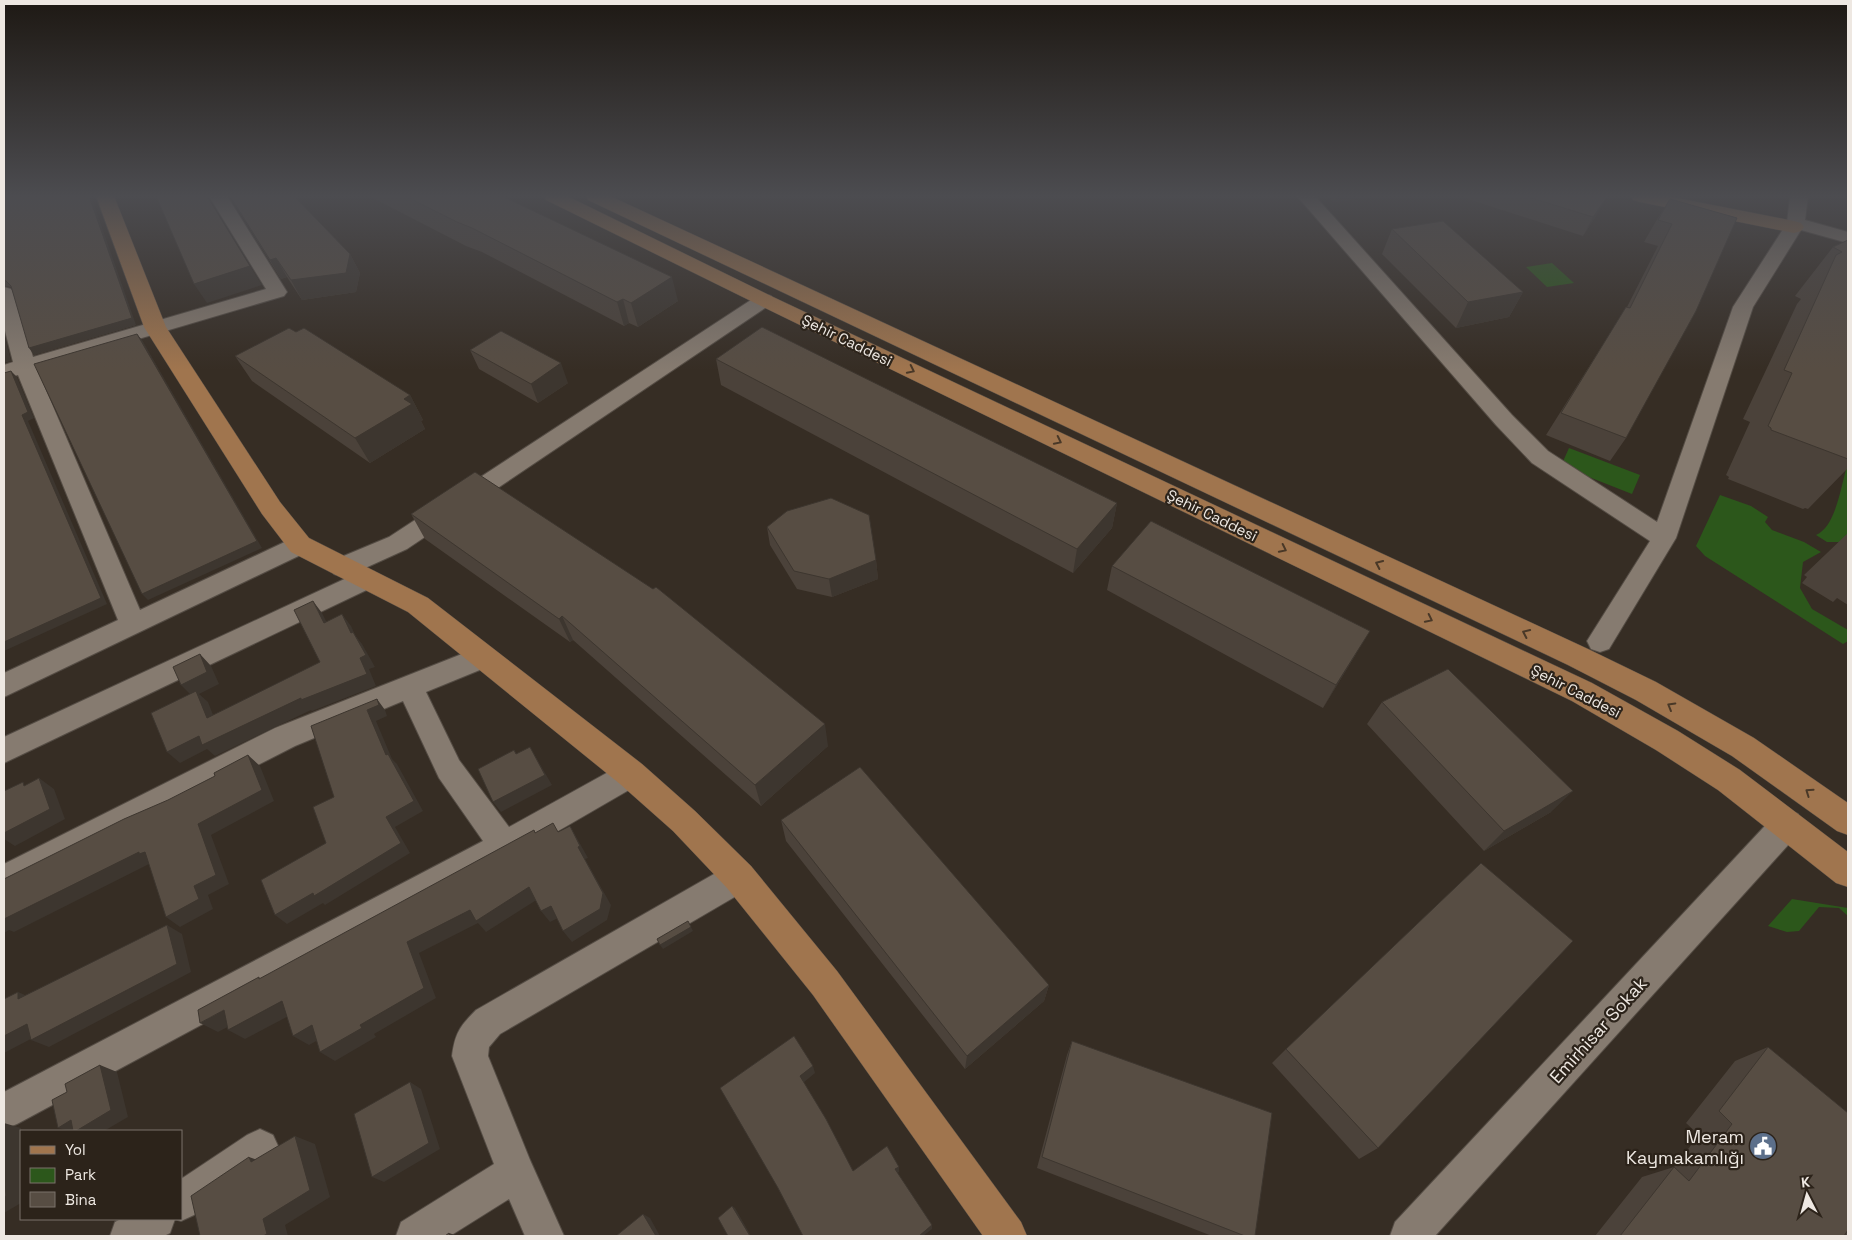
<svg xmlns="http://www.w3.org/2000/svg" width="1852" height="1240" viewBox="0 0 1852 1240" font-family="'Space Grotesk',sans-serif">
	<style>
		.green { fill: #2c571b }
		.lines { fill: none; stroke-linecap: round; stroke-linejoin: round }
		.street-casing { stroke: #544c44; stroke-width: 2 }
		.secondary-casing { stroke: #544c44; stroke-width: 1 }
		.street { fill: #867b70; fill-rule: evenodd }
		.secondary { fill: #a0754e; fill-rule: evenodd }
		.wall { fill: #4b423a }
		.shaded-wall { fill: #3d362f }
		.building { fill: #574d43; stroke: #3d362f }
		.oneway { stroke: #493827 }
		.labels { text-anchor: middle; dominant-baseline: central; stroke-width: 4.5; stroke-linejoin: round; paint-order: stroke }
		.street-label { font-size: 15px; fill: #eee8e2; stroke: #2c231a }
		.near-street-label { font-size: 18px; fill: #eee8e2; stroke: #2c231a }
		.near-poi-label { font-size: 18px; fill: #eee8e2; stroke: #2c231a; text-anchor: end }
	</style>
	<rect width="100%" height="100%" fill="#362d24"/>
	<path class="green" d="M1552,263l22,20 -27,4 -21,-20z
		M1569,448l71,27 -8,19 -71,-28z
		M1848,463v79h-21l-11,-7c21,-9 25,-52 32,-72z
		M1720,495l31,11 17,11 -3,5 7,8 32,12 17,10 -18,10 -3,26 12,21 36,21v11l-5,3 -138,-88 -9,-10z
		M1792,899l56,9v8l-9,-8 -20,-1 -20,24 -12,1 -19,-6z"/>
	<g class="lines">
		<g class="street-casing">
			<path id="street" d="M209,196h18l60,96 -3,4 -247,73 103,241 151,-71 9,-3 9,3 3,6 -3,6 -305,146v-24l114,-53 -100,-245 -14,4v-14l9,-3 -9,-35v-40l7,2 3,4 19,64 233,-68z
				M1297,196h18l197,219 36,36 109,71 76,-215 54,-84 3,-27h18l-3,24 43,12v11l-47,-13 -48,77 -77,231 -67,111 -9,3 -9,-3 -4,-8 63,-100 -118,-78 -36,-38z
				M764,294l7,2 3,4 -3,4 -364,245 -55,25 -9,3 -9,-3 -4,-7 4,-7 55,-23 368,-241z
				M366,569l9,3 4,7 -4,7 -371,177v-26z
				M482,646l10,3 4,8 -4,8 -66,27 33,68 50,67 112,-62 10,-4 10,4 5,9 -5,9 -126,73 -498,268 -13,5v-37l479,-251 -44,-63 -36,-77 -108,45 -291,149v-31l271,-136z
				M1787,810l11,4 4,10 -4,10 -363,402h-45l5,-14 381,-408z
				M739,862l11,4 5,11 -5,11 -250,146 -11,13 -1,9 42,104 34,76h-39l-16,-37 -59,37h-54l5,-14 93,-58 -42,-108c3,-23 8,-30 24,-46l252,-144z
				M260,1129l13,6 6,13 -6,13 -79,54 -13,6 -6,-2h6v-40l66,-44z
				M121,1219h54l-5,14 -6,3h-54l5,-14z"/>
		</g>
		<g class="secondary-casing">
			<path id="secondary" d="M96,196h18l52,131 114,175 29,36 119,60 214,166 53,47 56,55 86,105 184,251 6,14h-44l-170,-241 -86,-107 -54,-57 -53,-47 -212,-172 -117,-60 -29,-38 -118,-187z
				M544,196h23l204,100 821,387 86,48 62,39 108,82v35l-12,-4 -118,-93 -62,-40 -84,-49 -815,-397 -211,-104z
				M586,196h24l978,453 68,33 98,56 94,65v32l-11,-4 -105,-75 -96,-56 -68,-35 -980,-465z
				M1631,196h36l127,25 7,2 3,4 -3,4 -7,2 -154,-31 -7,-2z"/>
		</g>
		<use href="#street" class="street"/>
		<use href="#secondary" class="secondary"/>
	</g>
	<path class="wall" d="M4,196l132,129 -102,30 -23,-68 -7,-1z
		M229,196h65l56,58 10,19 -4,19 -54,8 -15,-23 -6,2z
		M369,196h133l176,105 -40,26 -9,-4 -5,3 -142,-74 -16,-6z
		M1328,196h49l-43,6z
		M1466,196h137l-7,20 -13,20 -118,-38z
		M1670,199l67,19 -111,220 -16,23 -64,-26 66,-105 14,-23h1l31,-61 -14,-4 12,-21z
		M1392,229l131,63 -14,25 -53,11 -74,-74z
		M1848,240v228l-40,41 -3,-1 -2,1 -75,-30 1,-2 -3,-2 24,-53 -7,-3 54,-115 4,-5 -6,-3 38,-49z
		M296,332l114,63 13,25 -2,1 4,8 -55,34 -118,-82 -17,-25z
		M470,350l98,33 -30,20 -59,-34z
		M716,359l401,144 -5,25 -39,45 -352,-188z
		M411,514l417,232 -67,60 -188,-166 -3,2 -145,-103z
		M767,527l109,33 2,19 -46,18 -35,-8 -27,-44z
		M1848,533v72l-11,-7 -4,4 -31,-19 5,-6 -3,-2z
		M1112,566l244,88 -33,54 -216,-118z
		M1382,702l169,110 -67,39 -117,-127z
		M781,820l268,165 -5,16 -79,68 -179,-228z
		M1072,1041l183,195h-43l-175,-68 30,-113z
		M1768,1047l80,66v123h-253l47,-59 32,-10 25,-32 -13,-12 49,-62z
		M1286,1049l92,99 -19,11 -87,-96z"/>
	<path class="shaded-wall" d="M89,196h2l45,129 -102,30 -5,-7z
		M1337,196h40l-43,6z
		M1607,197l-11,19 -13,20 10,-19z
		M350,254l10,19 -4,19 -54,8 -11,-20z
		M276,258l11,19 -6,2 -11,-19z
		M250,266l12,19 -55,18 -13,-19z
		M672,277l6,24 -40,26 -7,-24z
		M1523,292l-14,25 -53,11 12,-26z
		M623,299l6,24 -5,3 -7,-24z
		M4,333l7,28 -7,2z
		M137,334l5,6 120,208 -114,52 -6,-6z
		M561,363l7,20 -30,20 -7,-19z
		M11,371l6,6 17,41 -6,3 79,183 -103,47v-9l18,-227z
		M410,395l13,25 -2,1 4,8 -55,34 -15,-25 49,-39z
		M1117,503l-5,25 -39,45 4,-24z
		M876,560l2,19 -46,18 -3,-18z
		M313,601l9,12 11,22 -9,-12z
		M342,614l9,12 4,9 7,9 13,23 -6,2 7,17 -64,25 -1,-1 -96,46 -8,-7 -27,14 -13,-11 32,-16 102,-38 50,-65z
		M562,616l11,24 -3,2 -11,-23z
		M1370,631l-14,23 -33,54 13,-23z
		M200,654l11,12 8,18 -20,10 9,8 11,28 -12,-12 -14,-21 -12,-12z
		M377,699l8,11 2,6 -11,5 16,38 5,5 26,47 -28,16 15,26 -85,52 -2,-2 -36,21 -12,-9 111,-98v-62l-19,-45z
		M825,724l3,22 -67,60 -6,-21z
		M530,747l22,38 -51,27 -8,-10z
		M248,755l12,11 14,35 -63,34 18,49 -21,11 5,14 -33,18 -14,-10 32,-93z
		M39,778l15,11 11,30 -50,27 -11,-7v-6z
		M1573,791l-22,21 -67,39 20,-20z
		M570,826l18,32 -3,1 26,46 -4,15 -35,22 -9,-11 15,-84z
		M139,852h6l6,11 -137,69 -5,-2 -5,3v-14z
		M529,887l9,12 -52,33 -8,-9 -59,30 17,45 -62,36 2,3 -41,24 -15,-9 40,-27 47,-83 63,-32z
		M551,906l9,11 -10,5 -9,-11z
		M167,925l15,9 9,38 -142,75 -18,-7z
		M691,927l2,4 -30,18 -3,-4z
		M1049,985l-5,16 -79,68 2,-13z
		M18,992l18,8 -18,-1z
		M282,1001l16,10 -53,28 -17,-9z
		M224,1010l17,10 -23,12 -18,-9z
		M27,1024l19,7 -42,22v-17z
		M312,1025l15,10 -18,10 -16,-9z
		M100,1065l17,7 11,45 -24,14h-35l-11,-3z
		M813,1066l2,7 -12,10 -3,-7z
		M410,1082l11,7 19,60 -56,33 -12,-5z
		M4,1123l17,5v75l-17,10z
		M295,1136l20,8 15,53 -45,28 3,11h-25v-17z
		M249,1157l22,8 -20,-3z
		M899,1167v5l-3,2 -1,-5z
		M732,1206l3,2 16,28h-1z
		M643,1214l7,4 10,18h-4z
		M932,1225v4l-9,7h-4z
		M449,1233l9,3h-8z"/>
	<path class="building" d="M4,196h85l43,122 -103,30 -18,-62 -5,-5 -2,-1z
		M156,196h51l43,70 -56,18z
		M230,196h64l56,58 -4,19 -55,7 -15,-22 -6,2z
		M405,196h97l170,81 -41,26 -8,-4 -6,3 -145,-74 -15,-6z
		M1525,196h78l4,1 -14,20z
		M1670,199l67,19 -41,93 -70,127 -65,-25 65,-106 4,1 42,-84 -14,-4z
		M1443,221l80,71 -55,10 -76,-73z
		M1848,240v219l-77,-29v-2l-3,-2 24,-53 -8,-3 52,-115 6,-3 -9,-5z
		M762,327l355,176 -40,46 -361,-190z
		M289,328l7,4 8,-4 106,67 -6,4 8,5 -57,34 -120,-82z
		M501,331l60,32 -30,21 -61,-34z
		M137,334l120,207 -115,53 -108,-230z
		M11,371l17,41 -6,3 79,183 -97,44v-269z
		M475,472l178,117 3,-2 169,137 -70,61 -193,-169 -3,3 -148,-105z
		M831,498l38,17 7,45 -47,19 -35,-8 -27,-44 20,-16z
		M1151,521l219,110 -34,54 -224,-119z
		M313,601l11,22 18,-9 9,19 2,-1 13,23 -6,3 7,16 -66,26v-2l-99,47 -3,-9 -32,16 -16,-39 45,-22 11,27 113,-56 -26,-52z
		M200,654l7,18 -26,13 -8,-18z
		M1448,669l125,122 -69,40 -122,-129z
		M377,699l2,6 -12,5 19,45 2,-1 26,47 -28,16 15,26 -87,53 -1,-3 -38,22 -14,-35 65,-37 -13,-36 21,-10 -23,-71z
		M530,747l15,28 -52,27 -15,-33 36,-19 2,4z
		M248,755l14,35 -64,34 18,51 -22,11 5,13 -33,18 -21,-65 -6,2v-2l-135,67v-40l120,-60 44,-19 47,-24 -1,-3z
		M860,767l189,218 -82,71 -186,-236z
		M39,778l11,31 -46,24v-42l19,-9 1,4z
		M553,823l5,9 12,-6 10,20 -2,1 25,46 -3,16 -37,22 -12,-25 -10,5 -12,-24 -53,34 -6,-11 -63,32 17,46 -64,37 2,3 -42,24 -8,-27 -19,11 -11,-35 -54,29 -4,-20 -24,13 -2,-13 61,-33v2l275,-149 1,3z
		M1481,863l92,78 -195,207 -92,-99z
		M688,921l3,6 -31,18 -3,-6z
		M167,925l10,39 -146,76 -4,-16 -23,12v-37l14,-7v7z
		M794,1036l19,30 -13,10 26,43 27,52 34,-25 12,21 -4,2 37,56 -13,11h-116l-25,-48 -58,-100z
		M1072,1041l200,72 -17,123h-10l-203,-79z
		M1768,1047l80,66v117l-4,6h-224l54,-69 15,14 43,-57 -13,-13z
		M100,1065l11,45 -35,21h-3l-2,-11 -13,8 -6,-28 15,-8 -2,-8z
		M410,1082l19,61 -57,34 -18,-63z
		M295,1136l15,54 -47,29 4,15 -4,2h-63l-9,-40 58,-39 2,5z
		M4,1164l2,32 -2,1z
		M732,1206l18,30h-22l-10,-18z
		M643,1214l13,22h-40z
		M449,1233l1,3h-5z"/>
	<defs><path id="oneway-chevron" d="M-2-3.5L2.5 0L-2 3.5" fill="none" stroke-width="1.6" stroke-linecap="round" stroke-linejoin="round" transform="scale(1.25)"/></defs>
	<g class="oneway">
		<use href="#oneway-chevron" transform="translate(911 370) rotate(26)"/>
		<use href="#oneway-chevron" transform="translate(1058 441) rotate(26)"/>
		<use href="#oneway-chevron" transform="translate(1283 549) rotate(26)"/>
		<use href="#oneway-chevron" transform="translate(1379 564) rotate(-155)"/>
		<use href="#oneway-chevron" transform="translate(1429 619) rotate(26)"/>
		<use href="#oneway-chevron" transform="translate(1526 633) rotate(-155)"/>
		<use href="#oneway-chevron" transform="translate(1671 706) rotate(-150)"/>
		<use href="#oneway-chevron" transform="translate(1809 792) rotate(-145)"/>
	</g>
	<linearGradient id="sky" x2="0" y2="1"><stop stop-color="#1e1914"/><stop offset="0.53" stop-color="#4c4c50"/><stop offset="1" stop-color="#4c4c50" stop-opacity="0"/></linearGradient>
	<rect width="1852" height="370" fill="url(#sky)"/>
	<defs>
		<g id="civic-disc" transform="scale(1.4375)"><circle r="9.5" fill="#5c6f8a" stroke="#2c231a"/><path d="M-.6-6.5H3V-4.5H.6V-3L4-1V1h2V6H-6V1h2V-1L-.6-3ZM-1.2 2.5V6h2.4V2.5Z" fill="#fff"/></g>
	</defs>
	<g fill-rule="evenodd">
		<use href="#civic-disc" x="1763" y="1146"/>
	</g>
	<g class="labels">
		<g class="street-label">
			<text transform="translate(847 340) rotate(26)">Şehir Caddesi</text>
			<text transform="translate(1212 515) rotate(26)">Şehir Caddesi</text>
			<text transform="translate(1576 691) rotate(27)">Şehir Caddesi</text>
		</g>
		<g class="near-street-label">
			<text transform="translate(1598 1030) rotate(-48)">Emirhisar Sokak</text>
		</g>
		<g class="near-poi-label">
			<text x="1744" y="1136">Meram<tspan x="1744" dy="21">Kaymakamlığı</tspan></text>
		</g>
	</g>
	<rect width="1852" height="1240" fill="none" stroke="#eee8e2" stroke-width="10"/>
	<rect x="20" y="1130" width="162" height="90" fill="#2c231a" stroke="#7a726a"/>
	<rect x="30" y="1146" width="25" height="8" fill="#a0754e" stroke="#7a726a"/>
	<text x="65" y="1155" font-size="15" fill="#eee8e2">Yol</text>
	<rect x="30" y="1168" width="25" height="15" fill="#2c571b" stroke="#7a726a"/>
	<text x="65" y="1180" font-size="15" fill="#eee8e2">Park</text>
	<rect x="30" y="1192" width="25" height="15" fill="#574d43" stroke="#7a726a"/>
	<text x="65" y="1205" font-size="15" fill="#eee8e2">Bina</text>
	<g transform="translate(1807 1195) rotate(354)" stroke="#2c231a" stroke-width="4" paint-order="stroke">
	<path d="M0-4L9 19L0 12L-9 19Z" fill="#eee8e2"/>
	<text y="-8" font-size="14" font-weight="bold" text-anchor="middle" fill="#eee8e2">K</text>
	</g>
</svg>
